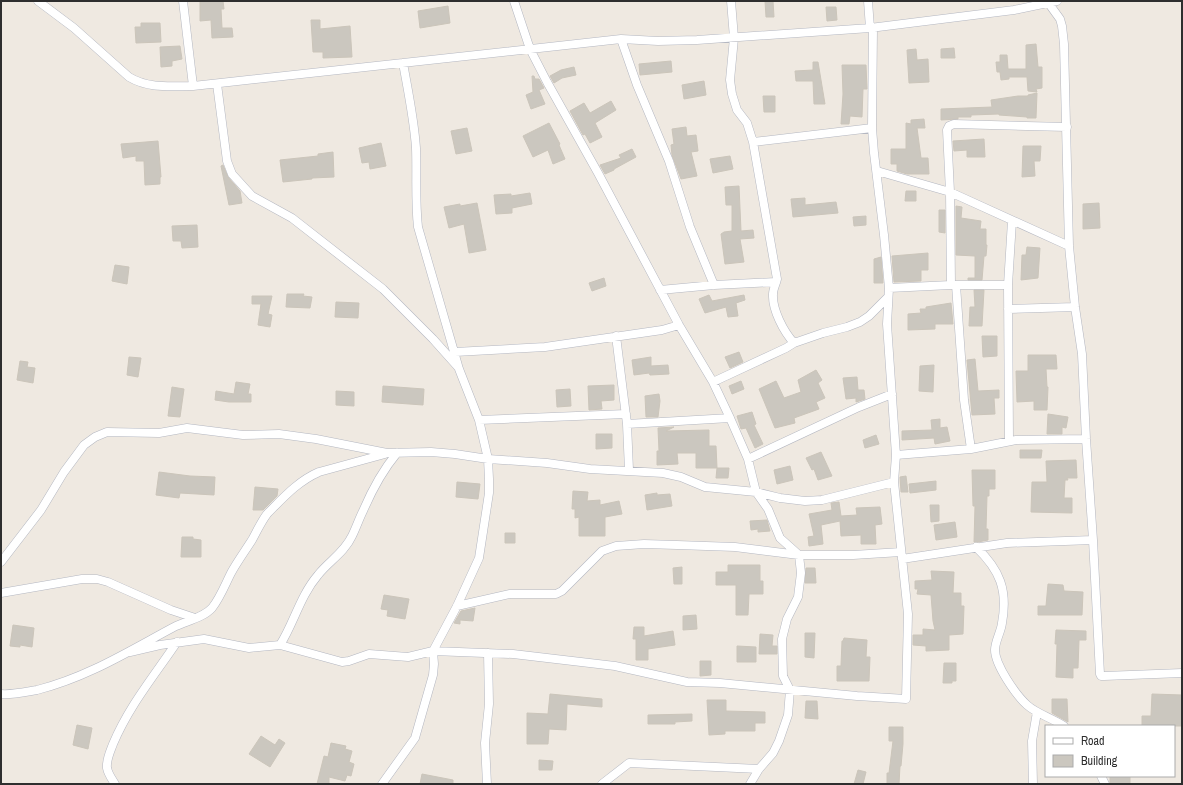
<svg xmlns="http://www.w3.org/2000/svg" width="1183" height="785" viewBox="0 0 1183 785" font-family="'Archivo Narrow',sans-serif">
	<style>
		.building { fill: #cbc7bf; stroke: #cbc5ba }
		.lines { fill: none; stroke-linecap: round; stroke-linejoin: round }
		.street-casing { stroke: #b4b7c1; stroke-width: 9 }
		.street { stroke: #fff; stroke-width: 8 }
	</style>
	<rect width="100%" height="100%" fill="#efe9e1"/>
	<path class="building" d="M200,1h23l1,8h-3l1,19h10l1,9 -21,1 -1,-18 -11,1z
		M765,1h8l1,16h-8z
		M448,6l2,17 -30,5 -2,-17z
		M826,7h10l1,13 -10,1z
		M311,20h9v9l30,-3 2,31 -29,1v-6h-10z
		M141,23h19l1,19 -25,1 -1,-16h6z
		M1036,44l2,23h4v21l-6,1 1,3 -9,-1 -1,-14h-18v2l-8,1 -1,-8h-3l-1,-10h4v-7h7l1,14h18v-24z
		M180,46l2,13 -10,2v5l-11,1 -1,-20z
		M954,48l1,10h-14v-9z
		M916,49l1,11 11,-1 1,23 -20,1 -2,-33z
		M671,61l1,11 -32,3 -1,-11z
		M813,62h5l7,42h-11l-1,-23h-17l-1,-10 18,-1z
		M842,65h24l1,24h-4l-1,28 -12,-1 -1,8h-8l2,-30z
		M574,67l2,8 -14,3 -8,5 -4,-7 11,-6z
		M532,76h2l1,3h4l5,9 -5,2 6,14 -14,5 -5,-14 7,-3z
		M704,81l2,14 -22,4 -2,-14z
		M1037,93l-1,25h-9v-1l-28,-2v-1l-28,1v2h-13v2l-17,1v-11l51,-2 -1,-7 27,-4h10v-1z
		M763,96h12v16h-11z
		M611,101l5,9 -21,13 7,14 -12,6 -5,-9 -2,1 -13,-24 14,-8 6,10z
		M924,119l1,9h-8l4,30h7l1,16h-22l-10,-3v-7h-6v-15h15v-26l5,1v-4z
		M549,123l11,21 -1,1 6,14 -12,5 -5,-14 -15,7 -10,-21z
		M686,127l1,9 9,-1 2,16 -7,1 6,24 -16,3 -9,-24 -1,-10 3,-1 -2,-15z
		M467,128l5,23 -16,3 -5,-23z
		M984,139l1,18h-18v-7l-13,1 -1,-10z
		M158,141l3,36h-1v7l-15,1 -1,-24h-8v-5l-13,2 -2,-14z
		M381,143l5,23 -16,3 -1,-7 -7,1 -3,-15z
		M1023,146h18l-1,15h-6l1,15 -13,1z
		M632,149l4,8 -22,12v1l-9,4 -5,-9 21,-7 -2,-3z
		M333,152l1,25 -22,1v1l-29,3 -3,-22 38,-4v-2z
		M730,156l3,13 -20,4 -3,-14z
		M223,165l5,12 12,14 2,12 -13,2 -8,-39z
		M739,186l2,45 12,-1 1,8 -14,1 4,23 -19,2 -4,-30 3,-2 8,-1v-26h-6l-1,-18z
		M906,191h10v10h-11z
		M530,193l2,11 -20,4v5l-16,1 -2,-19 17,-1v2z
		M805,198v7l31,-3 2,11 -45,4 -2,-18z
		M477,203l9,47 -17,3 -5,-29 -15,4 -5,-21 16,-3v2z
		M1099,203l1,25 -17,1v-25z
		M956,206l6,1 -1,11 20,3 -1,8h6v16h1l-1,11h-2l-2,24h-14v-2h7v-22l-19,-1z
		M939,210h6v23l-6,-1z
		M866,216v9l-12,1 -1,-9z
		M197,225l1,22 -16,1 -1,-7h-8l-1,-15z
		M1027,247l13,1 -2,30 -17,2 1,-25h4z
		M928,253v17h-7v11l-27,1 -2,-26z
		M881,257l2,26h-9v-24z
		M115,265l14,2 -2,17 -15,-3z
		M604,278l2,8 -14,5 -3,-8z
		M974,290h10l-2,36h-13l1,-19h5z
		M287,294h17l-1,2 9,1 -2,11 -24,-1z
		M709,295l3,6 32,-6 1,5 -9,3 2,13 -10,1 -2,-10 -21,6 -6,-14z
		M252,296h20l-4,18 4,1 -2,12 -12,-2 3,-21h-9z
		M336,302l23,1 -1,15 -23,-1z
		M951,303l2,21h-18v5l-27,1v-16l13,-1 -1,-4h6v-2z
		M982,336h15v20l-14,1z
		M739,352l4,10 -13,6 -5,-11z
		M1028,355h28l1,14h-11l1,18h1l-1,23h-13v-9l-17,1 -1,-31h12z
		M129,357l12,1 -3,19 -11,-2z
		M651,357v9l17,-1 1,9 -19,1 -1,-2 -15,2 -2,-15z
		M975,359l3,32 21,-1v8h-5l1,16 -23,1 -5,-55z
		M20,361l8,1 -1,5 8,1 -2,15 -16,-3z
		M934,365l-1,27 -14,-1 1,-25z
		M816,370l6,10 -4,3 7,15 -9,4 3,7 -25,9 1,5 -20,5 -16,-39 17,-8 8,17 17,-6 -3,-12z
		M857,377l1,13h6l1,9 -9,3v-4l-10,1 -3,-21z
		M741,381l3,8 -12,5 -3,-8z
		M236,382l14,2 -2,10h3v8h-22l-14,-2 1,-9 18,3z
		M614,385v15l-13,1 1,8 -13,1 -1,-24z
		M383,386l41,3 -1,16 -41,-3z
		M172,387l12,2 -4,28 -12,-1z
		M570,389l1,17 -14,1 -1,-17z
		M336,391l18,1v14l-18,-1z
		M659,394l1,7 -2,16h-12l-1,-21z
		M752,412l4,12 -2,1 9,19 -8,4 -9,-20 -5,1 -4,-13z
		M1048,414l20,3 -2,11 -4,-1v7h-15z
		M940,419v9l7,-1 3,14 -15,3 -1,-6 -32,2v-9l30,-1 -1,-10z
		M674,427l-8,4 43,-1v16h7l1,22h12l-1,10h-12l1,-10h-21v-15h-19l1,11 -21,1v-14h2l-1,-23z
		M596,434h16v14l-16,1z
		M876,435l3,9 -14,4 -2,-8z
		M1020,450h22l-1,8h-21z
		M821,452l11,24 -14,4 -4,-11 -2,1 -6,-12z
		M1076,460l1,18h-10l1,2h-3l-1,18h8v15l-41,-1 1,-30h15l-1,-21z
		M790,466l3,14 -16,4 -3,-14z
		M972,470h23v19h-6v7h-2l-1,33h2v11l-10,2h-4l1,-36h-2z
		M159,472l31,4 25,1 -1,18 -34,-2 -1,5 -23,-3z
		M906,476l2,16h-7l-1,-15z
		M936,481v9l-26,3 -1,-9z
		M457,482l23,2 -2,15 -22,-2z
		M255,487l23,2 -1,7 -14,14h-10z
		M573,491l15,1 -1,9 13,-1v5l19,-4 3,13 -17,3v19h-26v-19l-4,1v-9h-3z
		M657,493v2l13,-1 2,12 -25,4 -2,-15z
		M839,502l2,14 16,-1 -1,-7 24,-1 2,17 -7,1 1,19h-15v-9l-20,1 -1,-15 -19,4 2,19 -14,2 -1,-9 6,-1 -5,-22 23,-4 -1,-7z
		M930,505h9v16l-8,1z
		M767,520l3,11 -12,1v-3l-7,1 -1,-9z
		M955,522l2,15 -21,3 -2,-15z
		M505,533h10v10h-10z
		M182,537h11v2l8,1v17h-20z
		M728,565h32v16h3v13h-14l-1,21h-12v-30h-20v-13h12z
		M682,567v17h-8l-1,-16z
		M806,568h9l1,15h-11z
		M931,571l23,1 -1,21h8v13h3l-1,28 -14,1v15l-23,1v-5l-13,-1v-10h10v-6l12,1 -2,-9 -2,-26 -14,-1 1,-5h-3v-8l17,-1z
		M1048,584l15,1 1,6 19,1 -1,23h-44v-9h8z
		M384,595l25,4 -4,20 -18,-3 1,-6 -7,-1z
		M475,608l-2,13 -13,-1v4l-6,-1 7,-12z
		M696,615l1,14 -14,1v-14z
		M13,625l21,3 -2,19 -12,-2v2l-10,-1z
		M634,627h10v9l29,-5 2,14 -27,4v11h-12v-21h-3z
		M1056,630l30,1v9h-7l-1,28h-5v10l-17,-1 1,-33h-2z
		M805,633h10l-1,25 -9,-1z
		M760,634l13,1 -1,11h5v8h-18z
		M844,638l23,2 -1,17h4l-1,24h-32v-15h4l1,-25h1z
		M737,646l19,1v15h-19z
		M700,661h11v14l-11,1z
		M944,663h12v18h-4v2h-9z
		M550,694l52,5v8l-35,-3 -1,26 -17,-1 -1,15h-21v-31l21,1z
		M1152,694l30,1v31h-40v-10h9z
		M1052,699h15l1,23 -16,-9z
		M707,700h19v11l39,1v11h-10v8h-30v3l-16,1z
		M806,701h11l1,18 -13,-1z
		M692,714v7l-17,1v2h-27v-9z
		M77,725l15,3 -4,21 -15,-4z
		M889,727h14v17l-2,22h-1l-1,18h-12v-11h2l4,-32h-4z
		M261,736l14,9 4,-6 6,4 -15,24 -21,-13z
		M331,743l15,3 -1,3 7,2 -3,11 5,2 -3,12 -4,-1 -2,6 -16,-4v7h-12l7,-28 4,1z
		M539,760l14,1 -1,9h-13z
		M858,770l8,2 -3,12h-9z
		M422,774l31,6v4h-33z
		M1110,776h20v8h-20z"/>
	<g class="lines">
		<g class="street-casing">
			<path id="street" d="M38,1l36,27 55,49c20,12 42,9 64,9l428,-47 37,2 39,-1 173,-12 144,-18 43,-9
				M183,1l10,85
				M514,1l16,48 17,33 51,91 81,152 34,57 17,36 18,41 8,33 12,17 12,29 19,17 2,18 -3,24 -11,22 -5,20 1,37 7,14 -2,25 -9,26 -6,12 -14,16 -9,15
				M868,1l2,27
				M1047,1l13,18 2,7 2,18 5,202 6,61 7,47 4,85 7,101 7,134 1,2h3l78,-3
				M621,39l16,46 32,76 21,66 24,58
				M217,84l10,77 5,13 20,22 40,22 91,71 50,50 25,28
				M753,142l119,-14
				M877,171l73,21 119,54
				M951,285l-1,-93 -3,-62 2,-4 5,-2 113,3
				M956,285l8,115 7,49
				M1008,285l4,-64
				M889,288l62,-3h57l1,156
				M660,290l54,-5 62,-3
				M1008,309l67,-2
				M616,336l11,88 2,46
				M794,343l29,-10 24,-6 13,-5 9,-6 19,-19
				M455,352l90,-5 117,-17 17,-5
				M713,382l73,-34 8,-5c-10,-11 -22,-33 -21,-49 0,-5 3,-10 4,-15l-24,-137 -6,-19 -10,-13 -5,-16 -2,-14 4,-42 -3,-37
				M479,420l147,-6
				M627,424l103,-6
				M896,455l75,-6 45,-9 70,-1
				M748,459l111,-52 33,-13
				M976,547c24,23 32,43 26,76 -1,9 -7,18 -7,27 0,15 21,45 32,55 10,9 25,13 37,21
				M902,559l105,-16 86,-3
				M1,562l40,-52 23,-38 20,-27 11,-8 12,-5 52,1 28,-5 56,7 36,-1 37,5 71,14 44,-1 24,2 33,5 59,4 43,6 73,4 18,4 24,10 51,5 24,6 25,3 17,-1 72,-18
				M1,593l81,-14h15l11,3 63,28 24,8
				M457,606l53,-12h46l6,-3 40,-40 14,-5 28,-2 33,1 58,2 64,8h54l48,-3
				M280,645c14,-22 20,-49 38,-70 11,-14 26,-22 34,-39 4,-8 7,-17 11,-25 9,-21 19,-40 34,-58
				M130,652l30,-7 44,-6 45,9 31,-3 62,17 7,-1 20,-7 39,3 25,-6 80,3 102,12 72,16 33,1 137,13 49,3 2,-85 -14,-132 2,-27 -9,-131 2,-36 -5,-53 -10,-82 -2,-25 1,-100
				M1,694c12,1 24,-2 36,-4 51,-13 92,-39 137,-63 12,-6 29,-9 38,-19 8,-10 13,-23 19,-35 6,-11 14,-22 21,-33 5,-9 9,-18 15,-26 16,-16 31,-33 52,-42l66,-18
				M1101,776l4,8
				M115,784c-3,-5 -7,-10 -8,-16 -1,-8 3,-16 6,-24 16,-38 41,-68 64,-102
				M382,784l33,-46 18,-63 1,-11 -1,-13 24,-45 22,-48 10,-65v-14l-1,-20 -9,-39 -20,-51 -41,-142c-3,-26 -1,-53 -2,-79 -2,-29 -8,-57 -13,-85
				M487,784l-2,-41 4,-39 -1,-51
				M602,784l27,-21 130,6
				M1033,784l-1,-43 5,-29"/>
		</g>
		<use href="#street" class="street"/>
	</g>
	<rect width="1183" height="785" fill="none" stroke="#2e2e2e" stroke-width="4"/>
	<rect x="1045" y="725" width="130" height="52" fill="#ffffff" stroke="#ababab"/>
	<rect x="1053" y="738" width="20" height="6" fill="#ffffff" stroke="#ababab"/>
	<text x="1081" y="745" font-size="12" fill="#2e2e2e">Road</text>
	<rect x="1053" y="755" width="20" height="12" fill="#cbc7bf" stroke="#ababab"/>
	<text x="1081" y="765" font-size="12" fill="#2e2e2e">Building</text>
</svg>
